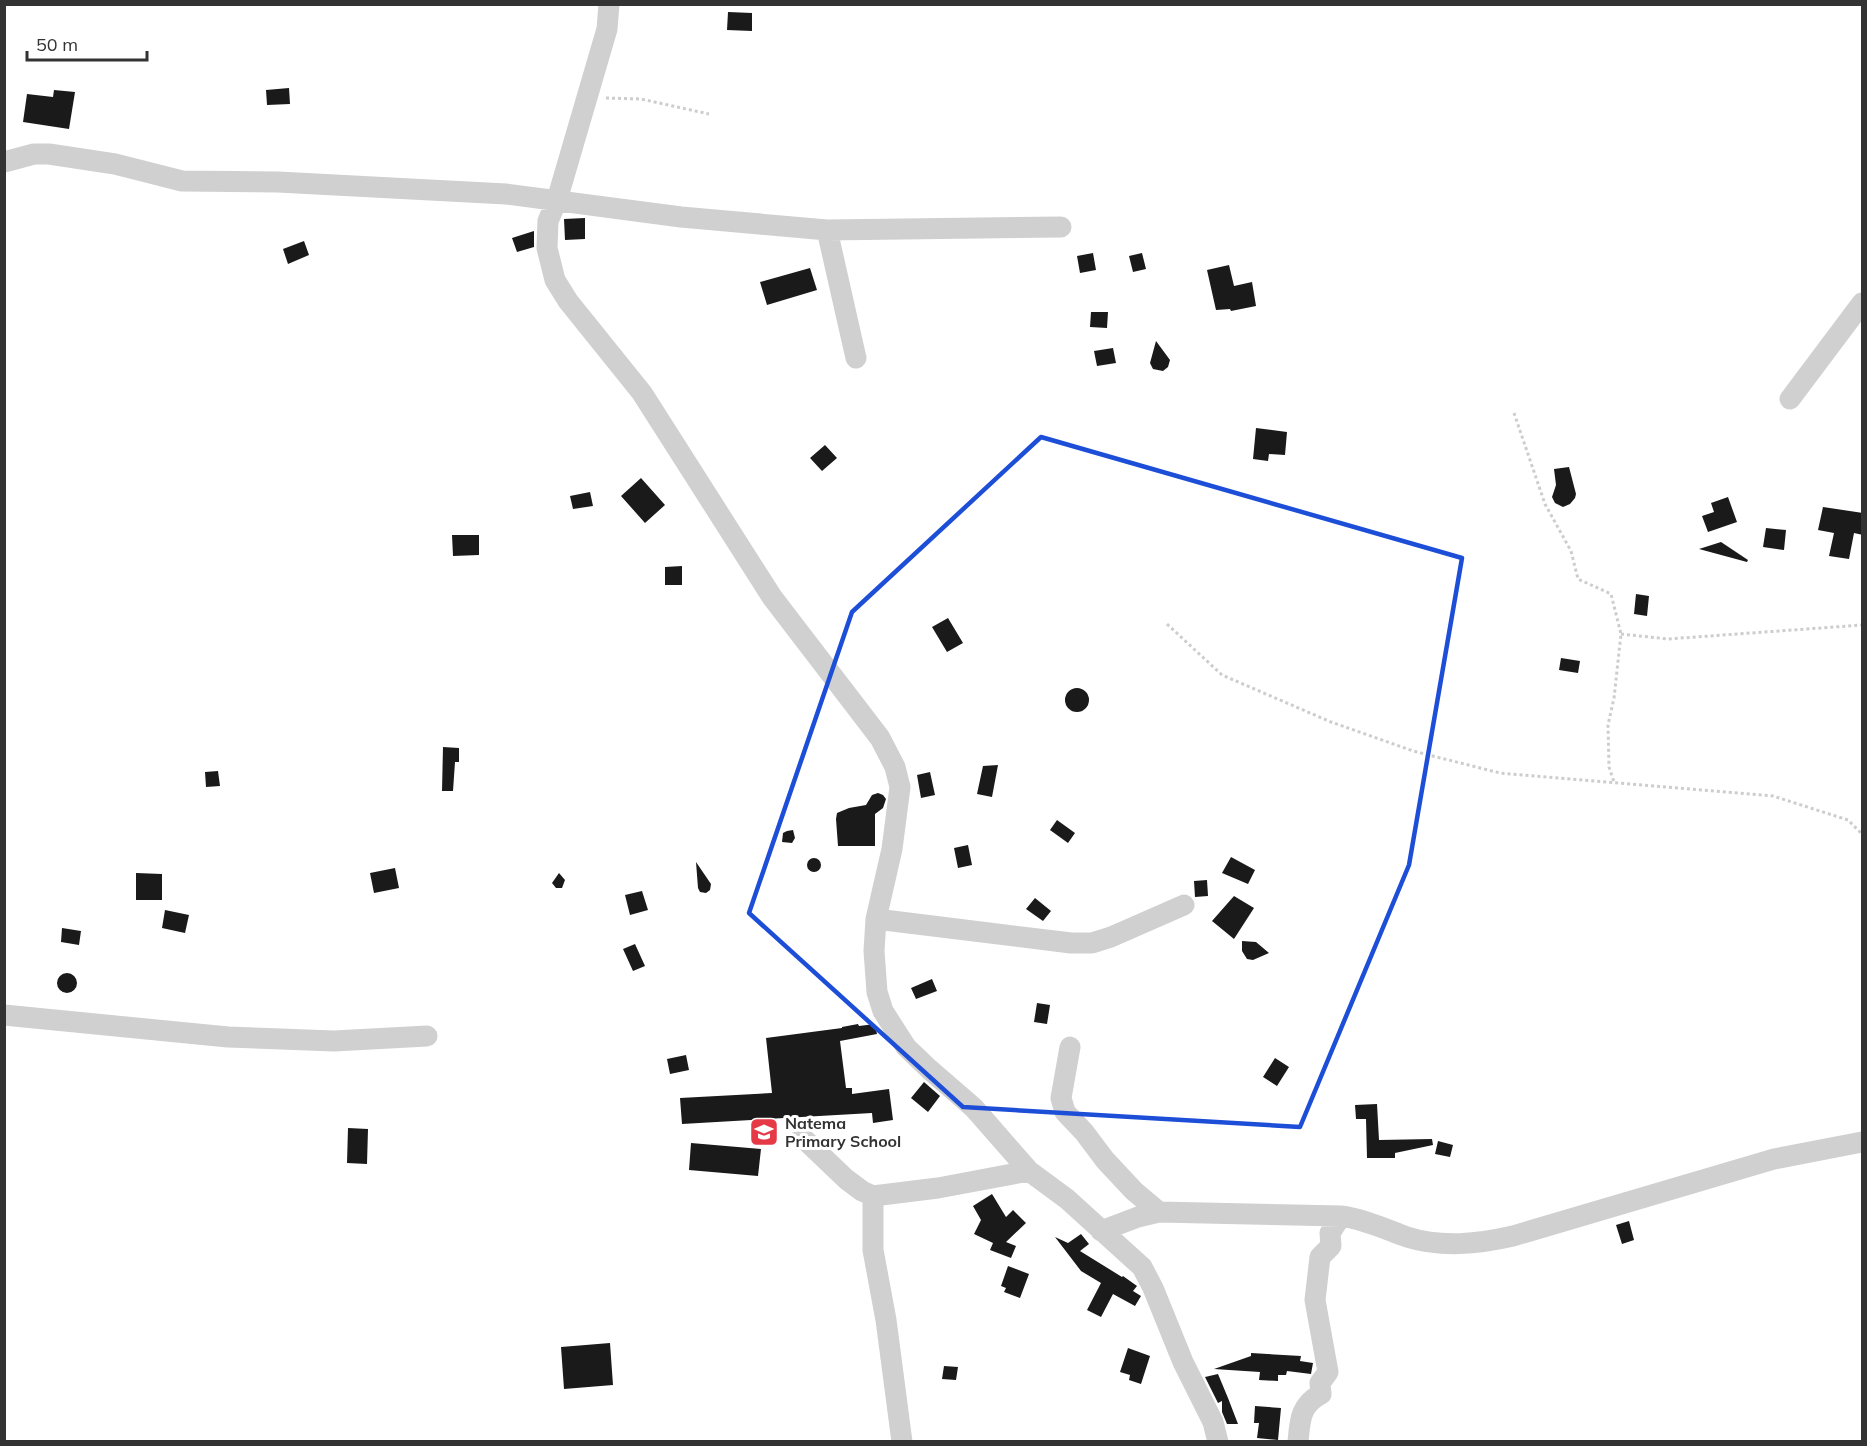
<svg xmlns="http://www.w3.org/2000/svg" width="1867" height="1446" viewBox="0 0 1867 1446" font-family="Mulish,sans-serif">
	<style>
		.building { fill: #1a1a1a }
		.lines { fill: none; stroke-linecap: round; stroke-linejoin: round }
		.path { stroke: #cdcdcd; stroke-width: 3; stroke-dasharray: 3 3; stroke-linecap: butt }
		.minor { stroke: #d0d0d0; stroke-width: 21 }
		.marked { fill: none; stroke: #1d4ed8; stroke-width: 4.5; stroke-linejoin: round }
		.labels { text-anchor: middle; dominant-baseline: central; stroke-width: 6; stroke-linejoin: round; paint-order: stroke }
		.poi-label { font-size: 16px; font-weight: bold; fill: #333; stroke: #fff; text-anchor: start }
	</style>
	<rect width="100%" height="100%" fill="#fff"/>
	<path class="building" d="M728,12l24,1v18l-25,-1z
		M289,88l1,16 -23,1 -1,-15z
		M54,90l21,2 -6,37 -46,-7 4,-28 26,3z
		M585,218v21l-20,1 -1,-21z
		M534,231v16l-17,5 -5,-14z
		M304,241l5,14 -21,9 -5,-15z
		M1093,253l3,17 -16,3 -3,-17z
		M1142,253l4,16 -13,3 -4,-16z
		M1229,265l5,21 18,-4 4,24 -25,5 -1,-2 -14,1 -9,-40z
		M810,268l7,22 -50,15 -7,-23z
		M1091,312h17l-1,16 -17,-1z
		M1156,341l14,19 -2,7 -5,4 -10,-2 -3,-6z
		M1113,348l3,15 -19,3 -3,-15z
		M1256,428l31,4 -2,23 -16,-1 -1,7 -15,-2z
		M825,445l12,13 -15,13 -12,-13z
		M1569,467l7,27 -1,4 -5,6 -7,3 -8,-4 -3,-6 4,-12 -2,-16z
		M641,478l24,27 -20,18 -24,-27z
		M590,492l3,14 -20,3 -3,-13z
		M1728,497l9,25 -29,10 -6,-16 12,-4 -3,-9z
		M1823,507l40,6v22l-9,-2 -5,26 -20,-3 5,-23 -16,-3z
		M1766,528l20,2 -2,20 -21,-3z
		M452,535h27v20l-26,1z
		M1721,542l27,18 -1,2 -48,-13z
		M682,566v19h-17v-18z
		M1636,594l13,2 -2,20 -13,-2z
		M948,618l15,25 -16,9 -15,-25z
		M1561,658l19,3 -2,12 -19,-3z
		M1065 700a12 12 0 1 1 24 0a12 12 0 1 1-24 0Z
		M443,747l16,1v14h-4l-2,29h-11z
		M998,765l-6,32 -15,-3 6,-28z
		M218,771l2,15 -14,1 -1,-15z
		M930,772l5,23 -14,3 -4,-23z
		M878,793l5,2 3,4 -3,9 -8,6v32h-37l-2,-27 1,-6 12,-5 17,-3 6,-10z
		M1057,820l18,13 -7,10 -18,-13z
		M793,830l2,8 -3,5 -10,-1 1,-9 4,-2z
		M968,845l4,20 -14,3 -4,-20z
		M1231,857l24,13 -7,14 -26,-11z
		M807 865a7 7 0 1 1 14 0a7 7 0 1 1-14 0Z
		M696,862l15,22 -1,6 -4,3 -6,-1 -2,-4z
		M395,868l4,20 -25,5 -4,-20z
		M136,873l26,1v26h-26z
		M559,873l6,7 -3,8h-6l-4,-5z
		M1207,880l1,16 -13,1 -1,-16z
		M642,891l6,19 -18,5 -5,-20z
		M1234,896l20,12 -20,31 -22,-18z
		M1035,898l16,13 -8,10 -17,-12z
		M165,910l24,5 -4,18 -23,-5z
		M62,928l19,3 -2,14 -18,-3z
		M1242,941l14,1 13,11 -16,7 -6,-1 -5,-8z
		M635,944l10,22 -12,5 -10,-22z
		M57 983a10 10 0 1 1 20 0a10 10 0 1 1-20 0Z
		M932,979l5,12 -21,8 -5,-11z
		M1037,1003l13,2 -3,19 -13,-2z
		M858,1024l1,2 16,-2 2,10 -37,7 6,47h6v6l37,-5 4,31 -20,3 -1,-10 -190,11 -2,-26 92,-5 -6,-55 76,-10v-1z
		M686,1055l3,15 -19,4 -3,-15z
		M1275,1058l14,9 -12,19 -14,-9z
		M924,1082l16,14 -12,16 -17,-14z
		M1377,1104l2,36 53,-1 1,6 -38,8v5h-28l-1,-39h-10l-1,-14z
		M348,1128l20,1 -1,35 -20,-1z
		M1438,1141l15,4 -3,12 -15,-3z
		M691,1143l70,6 -3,27 -69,-6z
		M992,1194l14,23 7,-7 13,13 -20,19 10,4 -5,12 -21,-8 3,-7 -19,-9 7,-14 -8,-14z
		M1629,1221l5,19 -12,4 -6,-19z
		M1081,1234l8,10 -9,7 42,26 1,-1 14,10 -4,5 8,5 -6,10 -22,-12 -12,23 -14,-7 14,-27 -20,-12 -26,-34 13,6z
		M1008,1266l21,8 -9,24 -16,-6 2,-4 -5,-2z
		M610,1343l3,42 -49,4 -3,-42z
		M1128,1348l22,8 -9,28 -12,-4 1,-5 -10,-3z
		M1251,1353l50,3 -1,5 13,2 -2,11 -24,-3 -1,4h-8v6l-19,-1 1,-8 -46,-3 37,-13z
		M944,1366l14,1 -2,13 -14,-1z
		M1218,1374l10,24 10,26h-11l-5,-12v-11l-4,2 -13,-26z
		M1255,1406l26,2 -3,32 -21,-2 2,-15h-5z"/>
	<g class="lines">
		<path class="path" d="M606,98l35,1 68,15
			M1514,413l31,91 26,47 7,28 33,15 10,40 -7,64 -6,27 1,42 5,15
			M1167,624l55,51 109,47 82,29 87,22 273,23 75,24 14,14
			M1621,634l47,5 194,-14"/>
		<path class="minor" d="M609,4l-2,25 -50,171 -9,21 -1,27 8,32 13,21 74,92 130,204 108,141 15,29 5,20 -8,62 -16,70 -2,32 3,41 6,19 23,36 23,22 45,39 55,63 38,28 75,68 11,21 30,74 30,60 5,20
			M4,162l30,-8h15l66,10 67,17 96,1 228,12 175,23 146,13 234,-3
			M827,230l29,128
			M1790,399l72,-96
			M876,919l195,24h21l19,-6 73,-32
			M4,1015l224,22 106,4 93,-5
			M1070,1047l-9,51 4,14 19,20 21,28 29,31 25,21
			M802,1137l44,42 16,12 11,5 65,-8 91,-17
			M873,1196v54l13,70 16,122
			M1101,1231l37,-14 21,-5 182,4c23,3 44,13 66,21 35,11 71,7 106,-1l261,-77 88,-17
			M1298,1442c2,-22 2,-37 23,-48l-1,-11 8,-11 -13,-72 5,-43 11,-11 -1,-13 11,-17"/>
	</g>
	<path class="marked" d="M1041,437l421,121 -53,307 -109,262 -337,-20 -214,-194 103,-301z"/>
	<defs>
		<g id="school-square" transform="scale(1.5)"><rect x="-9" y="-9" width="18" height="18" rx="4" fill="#e63946" stroke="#fff"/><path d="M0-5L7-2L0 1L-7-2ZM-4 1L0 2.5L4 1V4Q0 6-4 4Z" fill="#fff"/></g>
	</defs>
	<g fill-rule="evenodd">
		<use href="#school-square" x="764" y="1132"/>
	</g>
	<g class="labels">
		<g class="poi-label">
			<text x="785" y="1123">Natema<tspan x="785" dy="18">Primary School</tspan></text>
		</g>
	</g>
	<rect width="1867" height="1446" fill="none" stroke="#333333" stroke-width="12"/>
	<path d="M27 51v9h120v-9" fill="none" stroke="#333333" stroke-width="3"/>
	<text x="36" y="51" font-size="18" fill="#333333" stroke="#ffffff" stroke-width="4.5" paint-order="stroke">50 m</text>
</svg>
